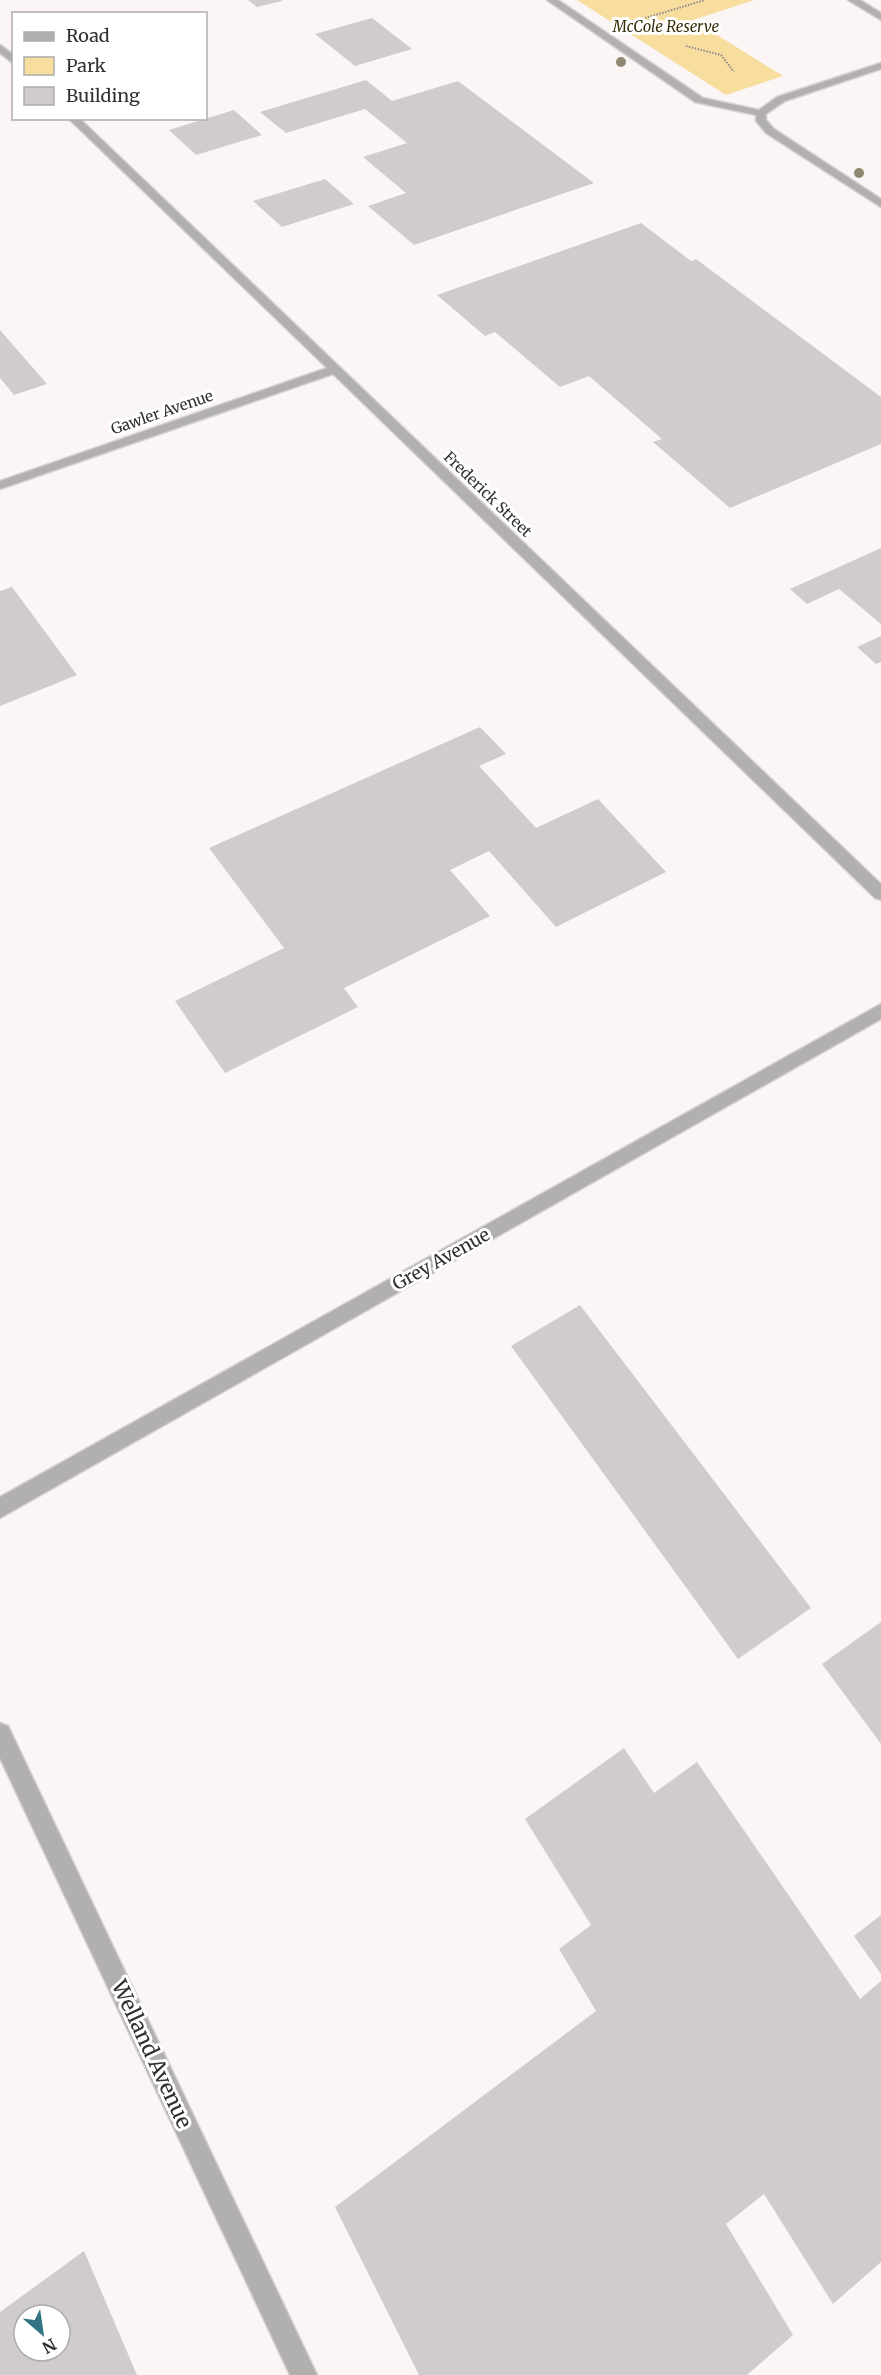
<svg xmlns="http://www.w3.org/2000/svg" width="881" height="2375" viewBox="0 0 881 2375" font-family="Merriweather,serif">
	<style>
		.green { fill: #f7de9f }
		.building { fill: #d0ccce; fill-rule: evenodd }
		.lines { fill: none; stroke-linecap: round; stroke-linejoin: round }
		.street-casing { stroke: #d7d1d1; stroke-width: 3 }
		.path { stroke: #8c8888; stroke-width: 2; stroke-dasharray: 1.5 1.5; stroke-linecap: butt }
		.street { fill: #b2b0af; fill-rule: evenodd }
		.tree { fill: #918874 }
		.labels { text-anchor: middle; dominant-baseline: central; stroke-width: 6; stroke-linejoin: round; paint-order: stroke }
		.far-park-label { font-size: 15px; font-style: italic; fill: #3a2e0b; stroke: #fff }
		.far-street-label { font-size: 15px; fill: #312f2f; stroke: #fff }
		.street-label { font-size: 18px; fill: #312f2f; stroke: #fff }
		.near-street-label { font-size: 21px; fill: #312f2f; stroke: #fff }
	</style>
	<rect width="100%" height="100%" fill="#fbf5f5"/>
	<path class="green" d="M577,0h177l-61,20 90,56 -57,19z"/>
	<path class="building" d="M248,0h34v1l-25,6z
		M372,18l40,31 -57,17 -40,-32z
		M366,80l26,21 66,-20 136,102 -180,62 -46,-39 38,-13 -43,-36 44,-14 -42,-34 -79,24 -26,-21z
		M234,110l28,25 -66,20 -27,-25z
		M325,179l29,25 -72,23 -29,-26z
		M641,223l50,38 5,-2 185,138v47l-151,64 -77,-66 9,-3 -73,-63 -29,11 -65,-55 -10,4 -48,-41z
		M0,330l47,54 -33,11 -14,-17z
		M881,548v76l-42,-35 -32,15 -17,-15z
		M12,587l65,88 -77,31v-115z
		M881,636v26l-5,2 -19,-17z
		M480,727l26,27 -27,12 57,62 62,-29 68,73 -110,55 -67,-76 -39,19 40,46 -146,72 14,19 -133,66 -50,-72 109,-53 -75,-100z
		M580,1305l231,303 -73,51 -227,-313z
		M881,1622v122l-59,-80z
		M624,1748l30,45 43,-31 163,237 21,-18v281l-48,42 -69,-110 -38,30 67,111 -46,40h-328l-84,-168 261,-196 -37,-62 32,-24 -66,-106z
		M881,1915v59l-27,-38z
		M84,2251l53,124h-137v-63zM24,2315h36v36h-36z"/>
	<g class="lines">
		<g class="street-casing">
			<path id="street" d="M547,0h11l145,98 56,12 18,-13 104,-34v6l-96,32 -19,13v6l8,9 107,70v8l-115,-74 -10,-12v-6l-61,-13z
				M848,0h12l21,13v7z
				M0,45l14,10v9l-14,-11z
				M68,118h11l802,766v16l-6,-2 -542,-524 -333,115v-8l327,-113z
				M881,1004v15l-881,499v-21z
				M0,1723l8,3 309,649h-27l-290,-617z"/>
		</g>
		<path class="path" d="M642,19l63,-19
			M686,46l35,9 13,17"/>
		<use href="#street" class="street"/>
	</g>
	<g class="tree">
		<circle cx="621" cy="62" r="5"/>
		<circle cx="859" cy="173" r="5"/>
	</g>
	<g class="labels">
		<g class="far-park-label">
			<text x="666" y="26">McCole Reserve</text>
		</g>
		<g class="far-street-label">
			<text transform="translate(162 412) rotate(-19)">Gawler Avenue</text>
			<text transform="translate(488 494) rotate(44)">Frederick Street</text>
		</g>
		<g class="street-label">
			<text transform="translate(441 1259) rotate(-29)">Grey Avenue</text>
		</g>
		<g class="near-street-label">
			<text transform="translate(152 2054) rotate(65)">Welland Avenue</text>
		</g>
	</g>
	<rect x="12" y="12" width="195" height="108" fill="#ffffff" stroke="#adacac" stroke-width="1.5"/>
	<rect x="24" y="32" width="30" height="9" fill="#b2b0af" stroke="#adacac" stroke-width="1.5"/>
	<text x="66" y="42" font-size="18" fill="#312f2f">Road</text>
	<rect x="24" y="57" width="30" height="18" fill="#f7de9f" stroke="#adacac" stroke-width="1.5"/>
	<text x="66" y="72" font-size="18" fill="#312f2f">Park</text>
	<rect x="24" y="87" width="30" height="18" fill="#d0ccce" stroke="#adacac" stroke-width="1.5"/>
	<text x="66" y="102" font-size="18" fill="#312f2f">Building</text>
	<g transform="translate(42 2333) rotate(151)"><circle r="28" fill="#ffffff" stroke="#adacac" stroke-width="1.5"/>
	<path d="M0-4.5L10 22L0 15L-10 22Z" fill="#307483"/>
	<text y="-9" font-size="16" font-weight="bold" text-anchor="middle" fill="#312f2f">N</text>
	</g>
</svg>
